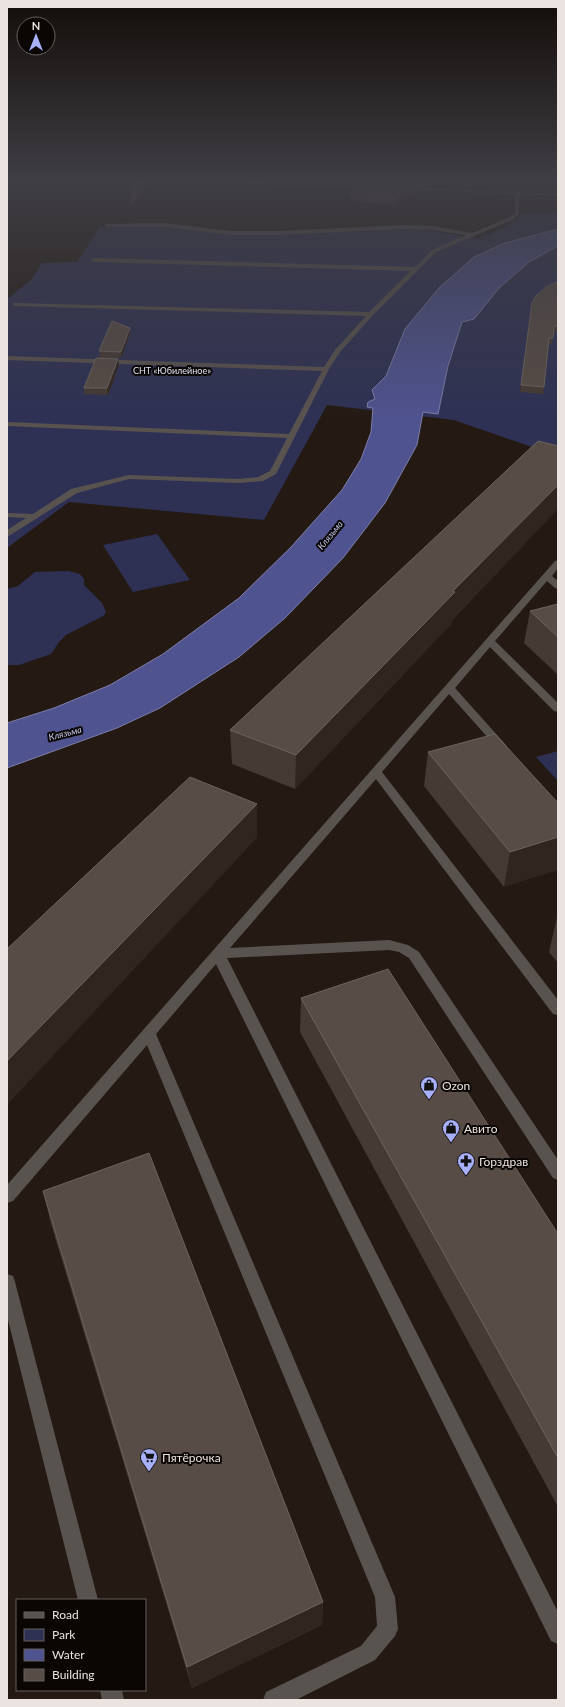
<svg xmlns="http://www.w3.org/2000/svg" width="565" height="1707" viewBox="0 0 565 1707" font-family="Lato,sans-serif">
	<style>
		.green { fill: #2e3154 }
		.water { fill: #4f5390; stroke: #7e7ea8 }
		.lines { fill: none; stroke-linecap: round; stroke-linejoin: round }
		.lane { fill: #595350; fill-rule: evenodd }
		.street { fill: #595350; fill-rule: evenodd }
		.wall { fill: #453a34 }
		.shaded-wall { fill: #31251f }
		.building { fill: #574c46; stroke: #6e645e }
		.labels { text-anchor: middle; dominant-baseline: central; stroke-width: 4; stroke-linejoin: round; paint-order: stroke }
		.far-park-label { font-size: 9px; fill: #e0e3f6; stroke: #0a0604 }
		.far-water-label { font-size: 9px; font-style: italic; fill: #c8cdf1; stroke: #0a0604 }
		.near-poi-label { font-size: 12px; fill: #ebe3df; stroke: #0a0604; text-anchor: start }
	</style>
	<rect width="100%" height="100%" fill="#241913"/>
	<path class="green" d="M523,213h35v16l-52,14 52,6v207l-104,-36 -127,-15 -63,115 -195,-18 -62,46v-249l24,-19 11,-17 35,-1 23,-35h74l49,7 53,1 127,-6 31,2 67,12 -22,-5 26,-11z
		M157,534l33,46 -57,12 -30,-47z
		M68,571l12,3 4,5v6l18,18 4,9 -3,4 -37,19 -7,7 -8,12 -32,11h-12v-76l11,-3 17,-14z
		M558,751v30l-22,-24z"/>
	<path class="water" d="M558,229v17l-29,16 -30,26 -25,31 -12,3 -14,44 -10,48 -15,-2 -6,33 -32,58 -42,55 -58,60 -46,39 -79,51 -43,20 -110,40v-45l47,-15 56,-23 53,-31 76,-56 52,-51 51,-57 19,-31 10,-27 2,-24 -6,-1 1,-5 7,-3 -3,-9 14,-14 19,-47 34,-41 35,-31 31,-14z"/>
	<g class="lines">
		<path class="lane" d="M517,193l2,1v20l-7,6 -76,32 -63,63 -33,37 -11,17 -53,105 -13,7 -24,2 -110,-4 -52,14 -70,44v-7l19,-12 -19,-1v-4l26,1 38,-25 58,-14 110,4 19,-2 12,-6 17,-33 -280,-12v-4l282,12 33,-63 -315,-11v-4l317,11 11,-17 31,-34 -351,-10 -2,-1v-2l356,9 42,-41 -317,-9 -3,-2 3,-2 321,9 17,-17 34,-15 -34,-5 -29,-1 -124,6h-48l-67,-8h-57l-2,-1v-2l59,-1 67,8h48l124,-6 29,1 40,7 36,-15 7,-5v-19z
			M558,560v8l-6,8 6,5v8l-3,-1 -8,-7 -52,60 63,62v9l-4,-1 -64,-64 -35,41 51,57 1,2 -1,2h-8l-49,-55 -67,78 176,228v15l-5,-1 -177,-235 -146,169 159,-8 19,5 11,7 139,208v20l-5,-2 -144,-220 -10,-6 -10,-2 -162,8 331,654v32l-7,-3 -335,-677 -60,70 239,563 3,32 -3,7 -20,24 -79,40h-33l3,-8 95,-46 16,-20 -2,-29 -228,-552 -134,156 -6,2v-18l548,-624z
			M7,1274l6,2 2,6 83,318h-20l-71,-284z
			M100,1690h22l2,10h-22z"/>
		<path class="street" d="M231,181l137,5 2,1 -2,1 -63,-1 -72,-5z
			M406,187l152,7v2l-154,-7z"/>
	</g>
	<path class="wall" d="M354,181h88l-11,5h-9v4l-27,14 -44,-3v-5z
		M558,281v51h-5l-1,12h-3l-6,50 -23,-2 12,-89z
		M130,328v6l-9,24h-21l-1,-7z
		M118,359l1,6 -11,30 -24,-1v-6z
		M558,604v71l-34,-32 6,-32z
		M452,621l-1,3 -156,165 -63,-25 -2,-34z
		M428,752l130,51 -54,84 -80,-101z
		M557,917h1v46l-9,-11z
		M301,998l257,236v273l-258,-475z
		M43,1191l280,411 -1,23 -130,63 -141,-464z"/>
	<path class="shaded-wall" d="M150,181h4l-23,28v-5z
		M432,181h10l-11,5z
		M422,185v5l-27,14v-5z
		M130,328v6l-9,24v-6z
		M118,359l1,6 -11,30 -1,-7z
		M558,485v24l-106,112 -1,3 -156,165 1,-34 157,-164z
		M257,804v34l-250,267v-44z
		M558,837v33l-54,17 6,-35z
		M323,1602l-1,23 -130,63 -5,-21z"/>
	<path class="building" d="M134,181h16l-19,23z
		M353,184l69,1 -27,14 -44,-3z
		M558,281v45h-4l-1,12h-4l-5,49 -23,-2 11,-82 4,-7 10,-9z
		M112,321l18,7 -9,24 -22,-1z
		M96,358l22,1 -11,29h-23z
		M538,441l20,5v39l-105,106 2,1 -159,163 -66,-25z
		M558,604v33l-28,-26z
		M495,734l63,69v34l-48,15 -82,-100z
		M190,777l67,27 -250,257v-112z
		M388,969l170,265v224l-257,-460z
		M149,1153l174,449 -136,65 -144,-476z"/>
	<linearGradient id="sky" x2="0" y2="1"><stop stop-color="#140e0a"/><stop offset="0.43" stop-color="#3f3e44"/><stop offset="1" stop-color="#3f3e44" stop-opacity="0"/></linearGradient>
	<rect width="565" height="420" fill="url(#sky)"/>
	<defs>
		<g id="shop-pin" transform="scale(0.9)"><path d="M0 17L-7.5 6A9.5 9.5 0 1 1 7.5 6Z" fill="#a8b0fc" stroke="#0a0604"/><path d="M-5-2.5h2.3a2.7 3.5 0 0 1 5.4 0H5L5.5 6h-11ZM-1.5-2.5h3a1.5 2.3 0 0 0-3 0Z" fill="#111"/></g>
		<g id="pharmacy-pin" transform="scale(0.9)"><path d="M0 17L-7.5 6A9.5 9.5 0 1 1 7.5 6Z" fill="#a8b0fc" stroke="#0a0604"/><path d="M-2-6h4v4h4v4h-4v4h-4v-4h-4v-4h4Z" fill="#111"/></g>
		<g id="supermarket-pin" transform="scale(0.9)"><path d="M0 17L-7.5 6A9.5 9.5 0 1 1 7.5 6Z" fill="#a8b0fc" stroke="#0a0604"/><path d="M-6-5.5h2.5l.6 2H6L4.5 2H-2.5L-4.4-4H-6ZM-1.5 3.2a1.3 1.3 0 1 0 .1 0ZM3 3.2a1.3 1.3 0 1 0 .1 0Z" fill="#111"/></g>
	</defs>
	<g fill-rule="evenodd">
		<use href="#shop-pin" x="429" y="1085"/>
		<use href="#shop-pin" x="451" y="1128"/>
		<use href="#pharmacy-pin" x="466" y="1161"/>
		<use href="#supermarket-pin" x="149" y="1457"/>
	</g>
	<g class="labels">
		<g class="far-park-label">
			<text x="172" y="370">СНТ «Юбилейное»</text>
		</g>
		<g class="far-water-label">
			<text transform="translate(330 535) rotate(-51)">Клязьма</text>
			<text transform="translate(65 733) rotate(-14)">Клязьма</text>
		</g>
		<g class="near-poi-label">
			<text x="442" y="1085">Ozon</text>
			<text x="464" y="1128">Авито</text>
			<text x="479" y="1161">Горздрав</text>
			<text x="162" y="1457">Пятёрочка</text>
		</g>
	</g>
	<rect width="565" height="1707" fill="none" stroke="#ebe3df" stroke-width="16"/>
	<rect x="16" y="1599" width="130" height="92" fill="#0a0604" stroke="#645e5c"/>
	<rect x="24" y="1612" width="20" height="6" fill="#595350" stroke="#645e5c"/>
	<text x="52" y="1619" font-size="12" fill="#ebe3df">Road</text>
	<rect x="24" y="1629" width="20" height="12" fill="#2e3154" stroke="#645e5c"/>
	<text x="52" y="1639" font-size="12" fill="#ebe3df">Park</text>
	<rect x="24" y="1649" width="20" height="12" fill="#4f5390" stroke="#645e5c"/>
	<text x="52" y="1659" font-size="12" fill="#ebe3df">Water</text>
	<rect x="24" y="1669" width="20" height="12" fill="#574c46" stroke="#645e5c"/>
	<text x="52" y="1679" font-size="12" fill="#ebe3df">Building</text>
	<g transform="translate(36 36)"><circle r="19" fill="#0a0604" stroke="#645e5c"/>
	<path d="M0-3L7 15L0 10L-7 15Z" fill="#a8b0fc"/>
	<text y="-6" font-size="11" font-weight="bold" text-anchor="middle" fill="#ebe3df">N</text>
	</g>
</svg>
